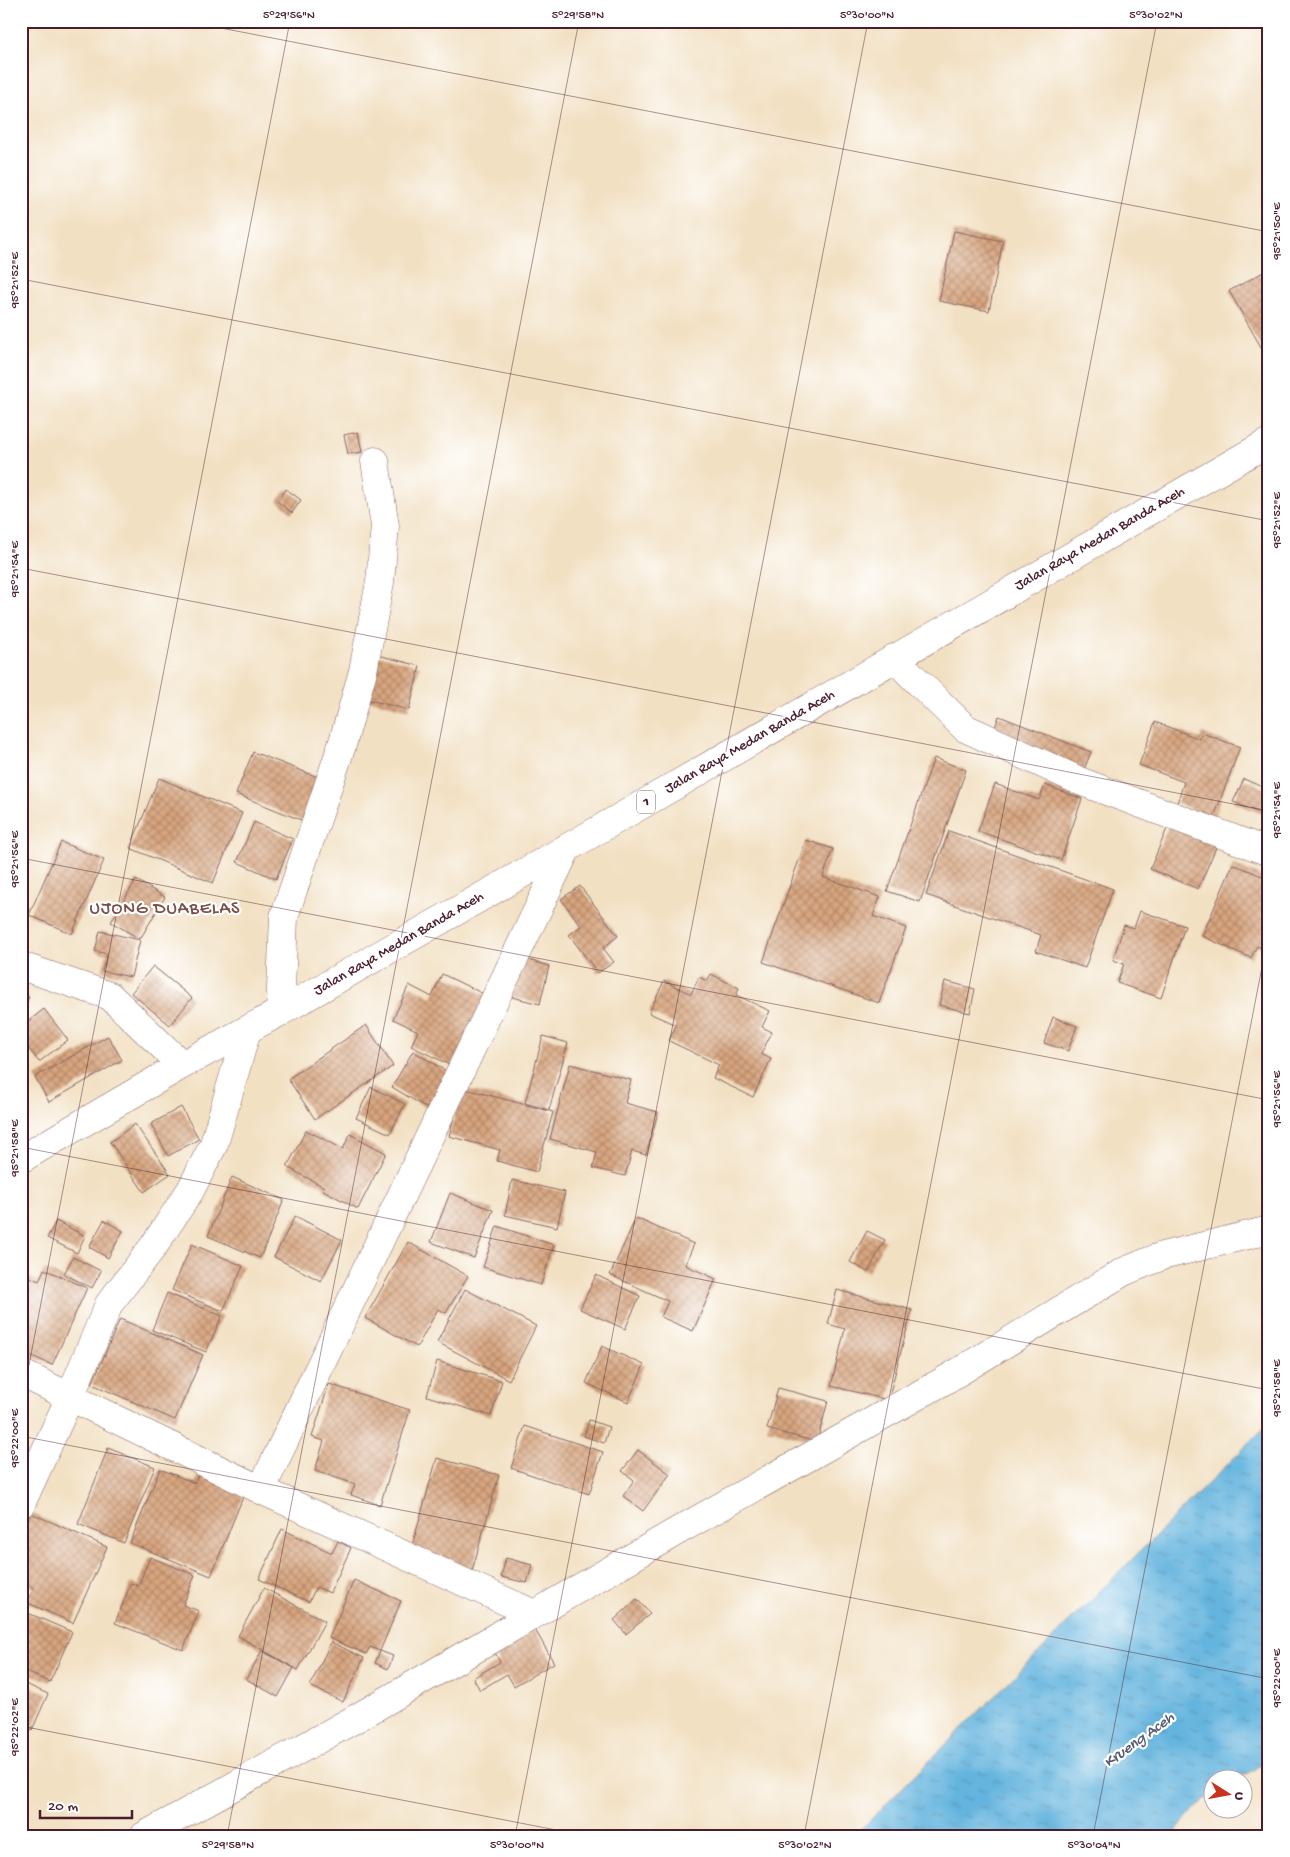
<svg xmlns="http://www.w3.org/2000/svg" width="1290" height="1857" viewBox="0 0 1290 1857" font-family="'Gochi Hand',sans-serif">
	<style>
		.water { fill: url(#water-ripples); stroke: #576a84 }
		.building { fill: url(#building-cross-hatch) }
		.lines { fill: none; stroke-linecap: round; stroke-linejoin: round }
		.street-casing { stroke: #856360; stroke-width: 29 }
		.highway-casing { stroke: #856360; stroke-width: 29 }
		.street { stroke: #fff; stroke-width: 28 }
		.highway { stroke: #fff; stroke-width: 28 }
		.ticks { fill: none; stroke: #4a1f2b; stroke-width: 1; stroke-opacity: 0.45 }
		.labels { text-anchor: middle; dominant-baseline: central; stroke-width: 4.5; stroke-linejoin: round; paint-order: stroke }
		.shield { fill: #fff; stroke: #80626b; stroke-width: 1 }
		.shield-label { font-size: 14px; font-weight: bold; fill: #4a1f2b }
		.street-label { font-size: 15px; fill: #4a1f2b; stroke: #fff }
		.water-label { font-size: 16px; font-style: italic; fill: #545b73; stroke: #fff }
		.quarter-label { font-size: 18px; letter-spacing: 1px; fill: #7c4e48; stroke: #fff }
		.neatline { fill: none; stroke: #4a1f2b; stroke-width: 2 }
		.ticks-label { font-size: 12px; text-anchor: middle; fill: #4a1f2b }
	</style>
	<defs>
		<pattern id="water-ripples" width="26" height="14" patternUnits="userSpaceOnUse" patternTransform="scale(1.25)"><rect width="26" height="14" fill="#64b4de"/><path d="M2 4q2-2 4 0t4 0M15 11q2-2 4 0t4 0" fill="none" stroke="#5492b4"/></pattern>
		<pattern id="building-cross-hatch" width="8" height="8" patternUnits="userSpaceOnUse" patternTransform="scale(1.25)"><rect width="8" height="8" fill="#d8a57f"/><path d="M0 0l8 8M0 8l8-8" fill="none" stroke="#b18668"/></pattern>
	</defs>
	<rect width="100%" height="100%" fill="#fff"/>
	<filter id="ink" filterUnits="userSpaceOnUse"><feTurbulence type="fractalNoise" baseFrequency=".02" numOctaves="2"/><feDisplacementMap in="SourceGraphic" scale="10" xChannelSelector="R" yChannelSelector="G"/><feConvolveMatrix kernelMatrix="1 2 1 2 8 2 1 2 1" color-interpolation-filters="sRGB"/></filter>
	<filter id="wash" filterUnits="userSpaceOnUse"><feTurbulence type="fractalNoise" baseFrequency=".0096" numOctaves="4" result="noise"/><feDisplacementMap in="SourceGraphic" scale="20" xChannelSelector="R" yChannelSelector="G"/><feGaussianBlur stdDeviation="1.12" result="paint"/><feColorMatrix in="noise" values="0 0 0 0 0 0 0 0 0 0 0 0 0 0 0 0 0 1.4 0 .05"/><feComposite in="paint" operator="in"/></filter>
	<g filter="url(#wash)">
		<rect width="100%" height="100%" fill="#f2e0c2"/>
		<path class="water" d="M1269,1423v337l-31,19 -26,1v16l-14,9 -26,31h-318z"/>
		<g id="blocks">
			<path class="building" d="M954,231l49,10 -14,70 -50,-10z
				M1269,269v92l-40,-70z
				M358,432l4,20 -14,2 -4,-19z
				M286,489l15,11 -9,13 -15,-12z
				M374,654l46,12 -11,44 -47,-12z
				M999,716l92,36 -8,20 -91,-36z
				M1155,722l45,17 2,-6 38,14 -26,70 -37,-14 7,-21 -45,-17z
				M253,752l70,27 -17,43 -70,-28z
				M934,758l32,12 -46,132 -33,-11z
				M159,778l83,35 -29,70 -83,-35z
				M1244,779l25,11v27l-36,-15z
				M995,784l44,16 6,-15 37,14 -21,61 -83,-29z
				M254,822l39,17 -17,40 -39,-17z
				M1169,824l48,21 -19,44 -48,-20z
				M949,831l164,58 -28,79 -49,-17 5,-16 -115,-40z
				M806,840l27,9 -10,28 57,20 -7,19 33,12 -27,75 -116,-41z
				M61,842l43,18 -32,74 -43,-19z
				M1233,864l36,15v68l-2,4 -10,-5 -6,12 -49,-22z
				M136,880l29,17 -25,42 -29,-17z
				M580,886l38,50 -15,12 11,14 -16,11 -29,-38 12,-9 -20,-27z
				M1140,911l45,15 -24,72 -44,-15 7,-19 -11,-4 11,-35 10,3z
				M100,931l40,9 -9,37 -29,-6 5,-17 -12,-3z
				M522,958l27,8 -9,38 -28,-7z
				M153,966l39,32 -22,27 -39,-32z
				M442,974l50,24 -34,71 -47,-23 7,-15 -25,-12 16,-34 23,12z
				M711,974l28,14 -3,7 34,16 -8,16 10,5 -11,22 10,5 -18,38 -40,-19 6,-13 -50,-24 7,-16 -27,-12 15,-32 27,13 8,-17 8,4z
				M945,981l30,8 -5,24 -31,-8z
				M21,994l8,3 -8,18z
				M44,1009l24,31 -29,22 -18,-23v-12z
				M1053,1017l24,9 -9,25 -24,-8z
				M366,1025l27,41 -78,53 -27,-40z
				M108,1036l14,24 -73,42 -14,-25z
				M543,1036l25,7 -19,67 -24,-7z
				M413,1051l38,23 -21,36 -38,-23z
				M570,1064l61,16 -6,23 33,9 -12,43 -14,-4 -7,25 -32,-8 4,-16 -47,-13z
				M371,1087l34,17 -15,30 -34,-16z
				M462,1088l91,24 -16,60 -40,-11 3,-11 -51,-14z
				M181,1107l18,32 -31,17 -17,-32z
				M135,1124l35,50 -26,18 -34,-50z
				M306,1130l37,19 7,-15 36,19 -28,56 -35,-19 1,-3 -37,-20z
				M232,1177l52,23 -24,58 -52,-22z
				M512,1180l53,12 -8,35 -52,-12z
				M450,1193l43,17 -19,48 -43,-16z
				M295,1216l47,24 -21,41 -47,-24z
				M636,1218l58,26 -9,21 31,14 -23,52 -32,-14 7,-16 -58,-26z
				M104,1220l19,11 -15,27 -19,-11z
				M56,1221l29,15 -8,17 -30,-15z
				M497,1226l57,19 -13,40 -58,-18z
				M867,1231l18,9 -17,32 -18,-10z
				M408,1242l60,34 -22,37 -8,-4 -21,38 -52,-29z
				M192,1244l51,22 -20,45 -51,-21z
				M73,1257l28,14 -9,17 -28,-14z
				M44,1269l43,19 -35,77 -31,-14v-78l18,8z
				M596,1275l44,21 -15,33 -45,-20z
				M465,1289l71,37 -27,54 -72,-38z
				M837,1290l75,20 -24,90 -57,-14 14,-57 -17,-5z
				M167,1293l55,23 -16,36 -54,-22z
				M120,1319l83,36 -28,65 -83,-36z
				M602,1346l42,19 -16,37 -42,-19z
				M437,1361l65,20 -11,35 -64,-20z
				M329,1384l81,26 -30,95 -29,-10 4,-11 -40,-13 9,-30 -12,-4z
				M778,1388l50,13 -11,41 -50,-13z
				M589,1420l20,7 -5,16 -20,-7z
				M525,1426l78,26 -14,42 -78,-26z
				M108,1448l47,19 -31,76 -46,-19z
				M638,1450l32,24 -27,37 -20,-15 11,-16 -12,-9z
				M437,1458l62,17 -27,96 -62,-18z
				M160,1469l35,14 4,-10 46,19 -34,84 -81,-33z
				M31,1513l76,34 -34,76 -45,-20 6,-15 -13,-6v-46z
				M282,1529l50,24 6,-12 13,7 -21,45 -14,-6 -7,15 -50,-23z
				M150,1557l45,18 -12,30 16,6 -16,39 -68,-27 16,-40 7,3z
				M506,1558l26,7 -5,18 -26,-6z
				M354,1580l47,21 -21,50 -10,-4 -4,7 -37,-16z
				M264,1588l61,33 -27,49 -60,-34z
				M637,1599l13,15 -24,20 -12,-14z
				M21,1610l51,22 -22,50 -29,-12z
				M533,1626l21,37 -40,23 -7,-12 -27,16 -7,-12 27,-16 -7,-13z
				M331,1642l33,16 -21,44 -33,-16z
				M262,1651l32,17 -16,29 -32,-18z
				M380,1651l13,5 -5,13 -13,-6z
				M21,1682l27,12 -16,36 -11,-5z"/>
		</g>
	</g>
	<g filter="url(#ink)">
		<use href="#blocks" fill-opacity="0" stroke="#856360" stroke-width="1"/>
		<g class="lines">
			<g class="street-casing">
				<path id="street" d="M894,658l71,70 117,54 187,70
					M21,966l89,30 72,69
					M280,1012l4,-95 58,-172 21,-74 17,-89 5,-56 -10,-65
					M21,1373l240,117 273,124
					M261,1490l306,-642
					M21,1504l49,-107 39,-93 44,-57 37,-56 24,-47 33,-114
					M144,1836l211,-117 319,-186 273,-154 176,-107 39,-16 107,-26"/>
			</g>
			<g class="highway-casing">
				<path id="highway" d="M21,1159l161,-94 98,-53 287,-164 702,-406"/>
			</g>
			<use href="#street" class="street"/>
			<use href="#highway" class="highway"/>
		</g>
	</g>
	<path class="ticks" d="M185,21l1084,211M21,279l1248,242M21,568l1248,243M21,858l1248,242M21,1147l1248,243M21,1406l269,-1385M21,1436l1248,243M21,1726l566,110M227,1836l352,-1815M515,1836l353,-1815M804,1836l353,-1815M1093,1836l176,-905"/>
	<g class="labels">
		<rect class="shield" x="637" y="790.5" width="18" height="23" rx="4"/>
		<g class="shield-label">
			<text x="646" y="802">1</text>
		</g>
		<g class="street-label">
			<text transform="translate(1100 539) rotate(-30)">Jalan Raya Medan Banda Aceh</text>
			<text transform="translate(750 742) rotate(-30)">Jalan Raya Medan Banda Aceh</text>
			<text transform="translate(399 944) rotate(-30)">Jalan Raya Medan Banda Aceh</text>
		</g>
		<g class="water-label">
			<text transform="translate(1140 1741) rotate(-36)">Krueng Aceh</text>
		</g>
		<g class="quarter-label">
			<text x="165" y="909">UJONG DUABELAS</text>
		</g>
	</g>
	<rect width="1290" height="1857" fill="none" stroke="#fff" stroke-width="55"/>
	<g transform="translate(1228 1794) rotate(101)"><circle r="24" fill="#ffffff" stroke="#b7a5aa"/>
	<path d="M0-4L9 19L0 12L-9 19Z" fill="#c8321e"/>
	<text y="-8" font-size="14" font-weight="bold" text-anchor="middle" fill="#4a1f2b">U</text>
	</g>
	<path d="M40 1810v8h92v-8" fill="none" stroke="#4a1f2b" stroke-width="2.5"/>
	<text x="48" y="1810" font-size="15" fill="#4a1f2b" stroke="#ffffff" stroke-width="4" paint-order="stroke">20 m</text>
	<rect x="28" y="28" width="1234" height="1802" class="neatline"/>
	<g class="ticks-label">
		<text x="289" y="18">5°29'56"N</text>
		<text x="578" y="18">5°29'58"N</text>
		<text x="867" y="18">5°30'00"N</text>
		<text x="1156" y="18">5°30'02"N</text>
		<text transform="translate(1276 231) rotate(-90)" y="4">95°21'50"E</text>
		<text transform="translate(14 280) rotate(-90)" y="4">95°21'52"E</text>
		<text transform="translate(1276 520) rotate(-90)" y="4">95°21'52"E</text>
		<text transform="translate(14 569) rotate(-90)" y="4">95°21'54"E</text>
		<text transform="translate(1276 810) rotate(-90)" y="4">95°21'54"E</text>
		<text transform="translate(14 859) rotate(-90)" y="4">95°21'56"E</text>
		<text transform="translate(1276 1099) rotate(-90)" y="4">95°21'56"E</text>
		<text transform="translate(14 1148) rotate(-90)" y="4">95°21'58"E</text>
		<text transform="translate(1276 1388) rotate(-90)" y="4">95°21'58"E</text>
		<text transform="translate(14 1438) rotate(-90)" y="4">95°22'00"E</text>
		<text transform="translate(1276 1678) rotate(-90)" y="4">95°22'00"E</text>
		<text transform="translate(14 1727) rotate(-90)" y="4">95°22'02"E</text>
		<text x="228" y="1848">5°29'58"N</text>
		<text x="517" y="1848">5°30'00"N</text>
		<text x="805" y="1848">5°30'02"N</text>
		<text x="1094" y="1848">5°30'04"N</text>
	</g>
</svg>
